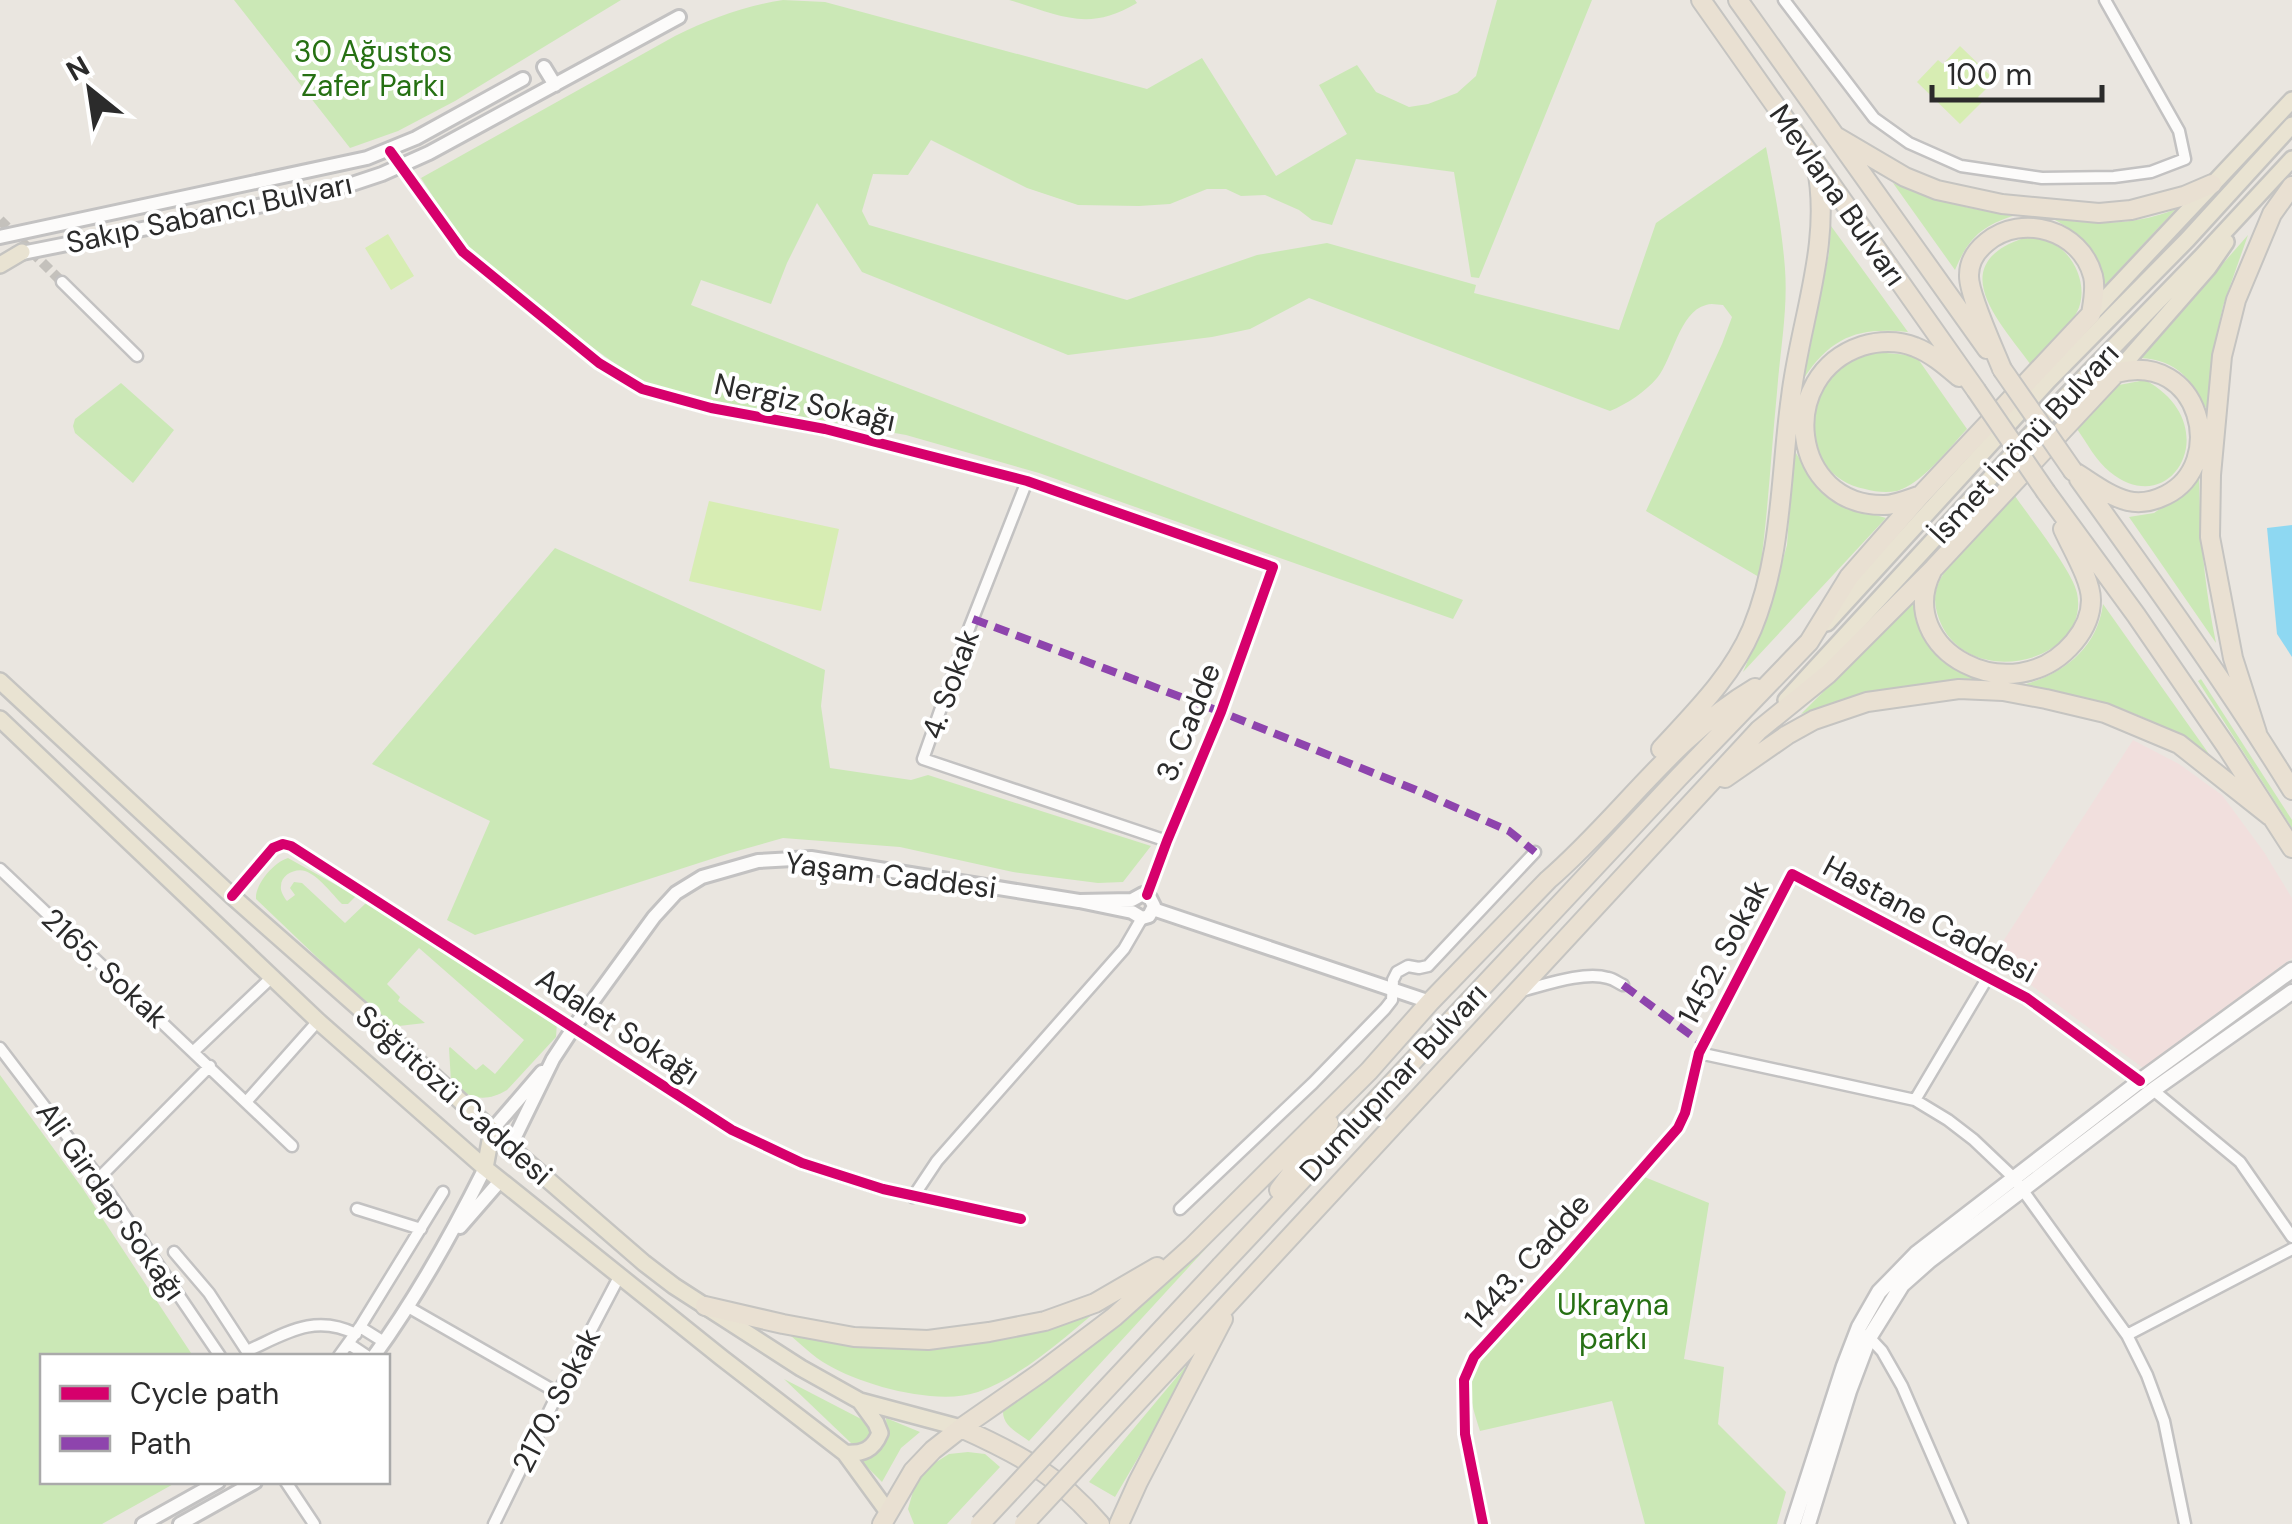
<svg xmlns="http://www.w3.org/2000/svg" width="2292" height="1524" viewBox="0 0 2292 1524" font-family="'DM Sans',sans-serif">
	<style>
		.medical { fill: #f1dfdd }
		.green { fill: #cbe8b6 }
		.pitch { fill: #d7edb3 }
		.water { fill: #8ed8f2 }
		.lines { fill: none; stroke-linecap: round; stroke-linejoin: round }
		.minor-tunnel { stroke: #c4c1bc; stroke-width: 10; stroke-dasharray: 10 5; stroke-linecap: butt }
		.minor-casing { stroke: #c3c2c2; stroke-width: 15 }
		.tertiary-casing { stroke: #c3c2c2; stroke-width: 18 }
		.secondary-casing { stroke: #c3c2c2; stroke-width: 19 }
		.primary-casing { stroke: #c5c4c1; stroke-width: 20 }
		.trunk-casing { stroke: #c5c4c1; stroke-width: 22 }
		.minor { stroke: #fcfbfa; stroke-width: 10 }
		.tertiary { stroke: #fcfbfa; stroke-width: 12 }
		.secondary { stroke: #fcfbfa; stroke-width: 14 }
		.primary { stroke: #e9e3d2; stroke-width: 15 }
		.trunk { stroke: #e9e0d2; stroke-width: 18 }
		.trunk-bridge-casing { stroke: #c5c4c1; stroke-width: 22; stroke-linecap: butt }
		.trunk-bridge { stroke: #e9e0d2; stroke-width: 18 }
		.quiet { stroke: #8e44ad; stroke-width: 8; stroke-dasharray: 15 8; stroke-linecap: butt }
		.cycleway-casing { stroke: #fff; stroke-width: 16 }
		.cycleway { stroke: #d6006c; stroke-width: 10 }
		.labels { text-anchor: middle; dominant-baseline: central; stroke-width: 8; stroke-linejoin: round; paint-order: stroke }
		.park-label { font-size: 30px; fill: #267013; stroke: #fff }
		.street-label { font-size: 30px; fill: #2b2b2b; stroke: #fff }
	</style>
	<rect width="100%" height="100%" fill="#eae6e0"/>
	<path class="medical" d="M2133,740l46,24 43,31 42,57 28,46v60l-149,110 -150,-111z"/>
	<path class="green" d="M234,0h387l-166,101 -57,30 -48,17z
		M783,0l42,2 322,87 55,-31 74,118 71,-42 -28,-49 38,-20 19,27 33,15 19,-3 29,-11 19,-17 21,-76h95l-113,278 -8,-1 -17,-105 -98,-13 -24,66 -20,-5 -13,-10 -34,-15 -24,1 -15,-7h-19l-37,15 -31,2 -61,-1 -51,-17 -96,-48 -23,35 -35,-1 -11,37 7,14 258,75 130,-45 70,-12 149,42 -2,8 145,37 37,-107 110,-76c8,40 16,81 19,122 3,41 -5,82 -8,123 -6,62 -9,123 -18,185l-113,-66 76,-167 10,-27 -9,-12c-6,0 -11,-2 -17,0 -27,7 -33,54 -49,73 -12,14 -30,26 -47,33l-301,-113 -59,31 -38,8 -144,18 -206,-83 -45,-69 -30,60 -16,41 -70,-24 -10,25 772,295 -10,19 -414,-146 -133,-38 -200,-35 -50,-13 -21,-9 -97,-70 -70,-57 -47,-73 254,-142c35,-17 69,-30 108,-36z
		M1009,0h126l2,3c-50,30 -77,12 -128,-3z
		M1893,183c38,18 78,26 120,33 -32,10 -45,23 -58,54z
		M2176,209l-72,77c-5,-35 -23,-53 -53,-68 43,7 83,8 125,-9z
		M1831,226l77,106c-49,-5 -76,4 -104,46l25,-125z
		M2248,235l-25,71 -12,57 -3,49c-16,-32 -30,-52 -68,-54z
		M2024,238c10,0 21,1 30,6 22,12 35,45 23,68 -11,20 -31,37 -46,53 -31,-43 -88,-100 -7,-127z
		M1876,352l32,3 10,4 49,70c-18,19 -45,55 -70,62 -10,2 -22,1 -32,-2 -76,-16 -66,-124 11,-137z
		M2145,380c82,44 28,143 -35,92 -14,-11 -23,-29 -33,-43l42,-44z
		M121,383l53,47 -41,53 -58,-50 -2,-7 2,-7z
		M1794,450l25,40 25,16 42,12 -143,154 24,-56 20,-71z
		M2199,475c1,60 5,109 17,168l-87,-126 25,-4 29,-20z
		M2015,496c15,22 57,74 62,97 14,68 -103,97 -135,33 -7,-15 -10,-29 -3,-44 9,-22 57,-66 76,-86z
		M555,548l270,122 -4,36 9,62 81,12 17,-5 223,71 -28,36 -25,1 -85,-11 -113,-25 -117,-9 -53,15 -255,82 -28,-15 43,-99 -118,-57z
		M1913,602c11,49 29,63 73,81 -67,-4 -121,10 -185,31z
		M2103,604l106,150c-23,-12 -45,-28 -69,-38 -39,-16 -80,-24 -122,-30 43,-10 79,-36 85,-82z
		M2201,679l91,141v8l-94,-147z
		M288,858l68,38 -8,8h-6c-10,-10 -23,-28 -37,-33 -10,-3 -24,4 -24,15 -1,5 3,11 6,15l8,-6 -5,-7 4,-6 8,1 43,40 21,-20 187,112 4,7 -1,15 -49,53c-22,13 -38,9 -56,-8l-2,-34 1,-1 26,23 7,-6 12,10 29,-34 -105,-92 -32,36 13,13 -2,4 27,22 -35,4 -134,-128c-1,-15 18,-37 32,-41z
		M0,1075l83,114 110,167h-151v126h135l-75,42h-102z
		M1642,1176l67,27 -25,156 40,8 -6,57 68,68 -9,32h-132l-33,-123 -132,30c-9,-29 -16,-47 1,-74z
		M1210,1244l-181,197c-11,-8 -26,-15 -26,-29z
		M1111,1299c-41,33 -83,75 -133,93 -40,14 -114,-6 -150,-27 -15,-8 -29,-23 -42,-33l92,13z
		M1206,1342l-91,155 -26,-15z
		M784,1379l81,42 6,7 1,7 -13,9 -8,-1z
		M886,1418l34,14 -19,16 -19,34 -20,-20c20,-11 26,-21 24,-44z
		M968,1452l17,2 15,13 -53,57h-33l-6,-15 6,-21 8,-17 27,-17z"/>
	<path class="pitch" d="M1960,46l35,34 -17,17 4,5 -22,22 -43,-42 21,-22 5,4z
		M388,234l26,42 -23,14 -26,-42z
		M709,501l130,28 -18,82 -132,-30z"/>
	<path class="water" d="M2292,525v132l-15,-23 -10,-106z"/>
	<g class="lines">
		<path class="minor-tunnel" d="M0,220l62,62"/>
		<g class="minor-casing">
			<path id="minor" d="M1784,0l90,118 35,25 52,23 81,12 72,-1 37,-5 34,-13 -6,-28 -74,-131
				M390,151l73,101 136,111 43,26 69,19 114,21 202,52 246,86 -52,145 -54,129 -20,54
				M62,282l75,74
				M1027,481l-57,145 -47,133 244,82
				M0,869l292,277
				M232,896l41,-48 10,-4 8,2 441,284 70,33 81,26 138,30
				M1521,991c24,-6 63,-20 87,-13 6,1 10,5 15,7
				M0,1048l99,130 121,178
				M194,1051l78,-74
				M1699,1053l216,47 33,20 26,20 40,38 113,157 20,40 17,46 21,103
				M2153,1090l87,72 52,75
				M1915,1100l73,-123
				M246,1102l72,-81
				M99,1178l111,-112
				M913,1197l24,-36 187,-212 18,-31
				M357,1209l64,20
				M1180,1209l133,-126 72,-74 7,-9 1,-20 4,-8 11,-6 11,2 9,-2 107,-114
				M174,1252l35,41 41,63
				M408,1307l150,86
				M360,1327l24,15
				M1867,1335l15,16 20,35 60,138
				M2127,1335l165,-86
				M349,1344l18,12
				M247,1351c38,-17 67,-38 109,-17
				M339,1356l21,-29 83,-135
				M286,1482l28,42
				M494,1524l64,-131 61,-116
				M1483,1524l-18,-90 -1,-54 10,-23 84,-92 120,-137 7,-15 14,-60 93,-179 235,124 113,83"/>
		</g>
		<g class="tertiary-casing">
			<path id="tertiary" d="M544,67l11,18
				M0,237l367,-79 49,-20 107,-59
				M17,254l256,-51 79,-19 30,-10 47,-21 250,-136
				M1153,909l277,93
				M492,1130l50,-58
				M510,1147l43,-88 21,-32 80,-110 22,-24 26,-16 56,-16 53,-3 268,43 53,11 10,6 7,-2 5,-10 -4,-8 -7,-4 -11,6 -53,1
				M460,1227l40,-46
				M374,1356c43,-59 78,-122 111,-188
				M143,1524l75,-42
				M180,1524l75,-42"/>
		</g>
		<g class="secondary-casing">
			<path id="secondary" d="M1793,1524l51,-158 15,-39 20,-35 38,-39 223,-172 152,-111
				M1808,1524l41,-133 20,-53 33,-53 27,-24 224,-171 139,-98"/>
		</g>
		<g class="primary-casing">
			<path id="primary" d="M0,265l22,-13
				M2091,314l201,-214
				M2116,373l92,-105 18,-26
				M1827,623l221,-242 139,-141 105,-115
				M0,681l232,215 153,135 125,116 134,116 30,23 127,82 59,33 101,27
				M1786,700l277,-301 137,-141 92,-99
				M0,719l318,302 167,147 237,190 123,95 43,59
				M485,1168l7,-38
				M845,1453c18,1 28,-3 35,-20l-4,-10 -16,-22"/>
		</g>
		<g class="trunk-casing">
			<path id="trunk" d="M1701,0l275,390
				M1738,0l249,349
				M1837,137l68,40 32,13 65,14 97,9 32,-3 53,-14 28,-12
				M2079,479c73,102 147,204 213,311
				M2046,492l90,123 92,134 64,99
				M1921,495c-12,4 -25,10 -37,10 -94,1 -109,-130 -22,-159 16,-5 36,-6 53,1 16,6 31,19 44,30
				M1932,571c-40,79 81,144 142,71 10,-12 17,-26 17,-42 0,-20 -19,-51 -28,-71
				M2257,733l-24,-75 -23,-121 1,-62 11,-119 14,-56 36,-86 20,-28
				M1661,749c34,-37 71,-73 91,-120 31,-75 28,-154 39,-232 9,-77 42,-155 25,-233
				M1725,778l62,-43 27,-15 53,-18 92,-13 44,2 43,8 59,14 74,31 91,72
				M1279,1190l50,-67
				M1221,1266l458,-489 130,-135 40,-65 72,-82 170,-181c2,-12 5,-26 2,-38 -12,-46 -71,-63 -106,-34 -10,8 -18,19 -18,33 -1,18 25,74 33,94
				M705,1306l78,18 71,13 74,3 61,-8 56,-11 50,-18 62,-36
				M1169,1368l590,-638 69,-56 106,-106 182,-195c85,-23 112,91 50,122 -12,6 -25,9 -38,6 -20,-5 -38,-20 -55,-30
				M961,1428c58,26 97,47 139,96
				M882,1524l31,-53 20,-21 28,-22 79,-55 74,-56 78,-70 177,-176 61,-69 118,-122c72,-62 124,-143 207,-192
				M1119,1524l19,-42 85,-163"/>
		</g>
		<use href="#minor" class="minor"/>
		<use href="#tertiary" class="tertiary"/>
		<use href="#secondary" class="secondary"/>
		<use href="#primary" class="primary"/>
		<use href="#trunk" class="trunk"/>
		<g class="trunk-bridge-casing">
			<path id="trunk-bridge" d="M2002,369l71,102
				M1976,390l70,102
				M980,1524l241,-258
				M1024,1524l145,-156"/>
		</g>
		<use href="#trunk-bridge" class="trunk-bridge"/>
		<path class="quiet" d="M973,619l248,93 195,78 93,41 26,21
			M1623,985l80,59"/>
		<g class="cycleway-casing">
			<path id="cycleway" d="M390,151l73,101 136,111 43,26 69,19 114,21 202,52 246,86 -52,145 -54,129 -20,54
				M232,896l41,-48 10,-4 8,2 441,284 70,33 81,26 138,30
				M1483,1524l-18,-90 -1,-54 10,-23 84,-92 120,-137 7,-15 14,-60 93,-179 235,124 113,83"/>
		</g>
		<use href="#cycleway" class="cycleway"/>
	</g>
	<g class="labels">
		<g class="park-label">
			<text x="373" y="51">30 Ağustos<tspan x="373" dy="34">Zafer Parkı</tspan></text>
			<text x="1613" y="1304">Ukrayna<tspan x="1613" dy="34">parkı</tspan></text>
		</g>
		<g class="street-label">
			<text transform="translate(1838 195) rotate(55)">Mevlana Bulvarı</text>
			<text transform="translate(209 213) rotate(-12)">Sakıp Sabancı Bulvarı</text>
			<text transform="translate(805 402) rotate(12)">Nergiz Sokağı</text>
			<text transform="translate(2024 443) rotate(-47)">İsmet İnönü Bulvarı</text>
			<text transform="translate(950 684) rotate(-70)">4. Sokak</text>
			<text transform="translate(1188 722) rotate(-68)">3. Cadde</text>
			<text transform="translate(891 875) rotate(7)">Yaşam Caddesi</text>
			<text transform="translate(1930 919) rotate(28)">Hastane Caddesi</text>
			<text transform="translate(1723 952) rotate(-62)">1452. Sokak</text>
			<text transform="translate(105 968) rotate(43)">2165. Sokak</text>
			<text transform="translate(618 1026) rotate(33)">Adalet Sokağı</text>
			<text transform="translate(1393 1082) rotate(-47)">Dumlupınar Bulvarı</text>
			<text transform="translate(454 1095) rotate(42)">Söğütözü Caddesi</text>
			<text transform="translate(111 1201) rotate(55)">Ali Girdap Sokağı</text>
			<text transform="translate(1527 1261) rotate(-48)">1443. Cadde</text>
			<text transform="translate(556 1400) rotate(-63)">2170. Sokak</text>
		</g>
	</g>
	<rect x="40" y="1354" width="350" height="130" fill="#ffffff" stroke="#aaaaaa" stroke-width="2.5"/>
	<rect x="60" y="1386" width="50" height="15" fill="#d6006c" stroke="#aaaaaa" stroke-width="2.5"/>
	<text x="130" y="1404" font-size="30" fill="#2b2b2b">Cycle path</text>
	<rect x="60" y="1436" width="50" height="15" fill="#8e44ad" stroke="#aaaaaa" stroke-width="2.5"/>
	<text x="130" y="1454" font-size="30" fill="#2b2b2b">Path</text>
	<g transform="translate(90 90) rotate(330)" stroke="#ffffff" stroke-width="8" paint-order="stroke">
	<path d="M0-8L18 38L0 25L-18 38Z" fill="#2b2b2b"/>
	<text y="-15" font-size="28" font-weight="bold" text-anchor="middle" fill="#2b2b2b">N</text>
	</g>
	<path d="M1932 85v15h170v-15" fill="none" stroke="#2b2b2b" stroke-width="5"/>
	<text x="1947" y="85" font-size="30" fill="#2b2b2b" stroke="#ffffff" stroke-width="8" paint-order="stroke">100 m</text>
</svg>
